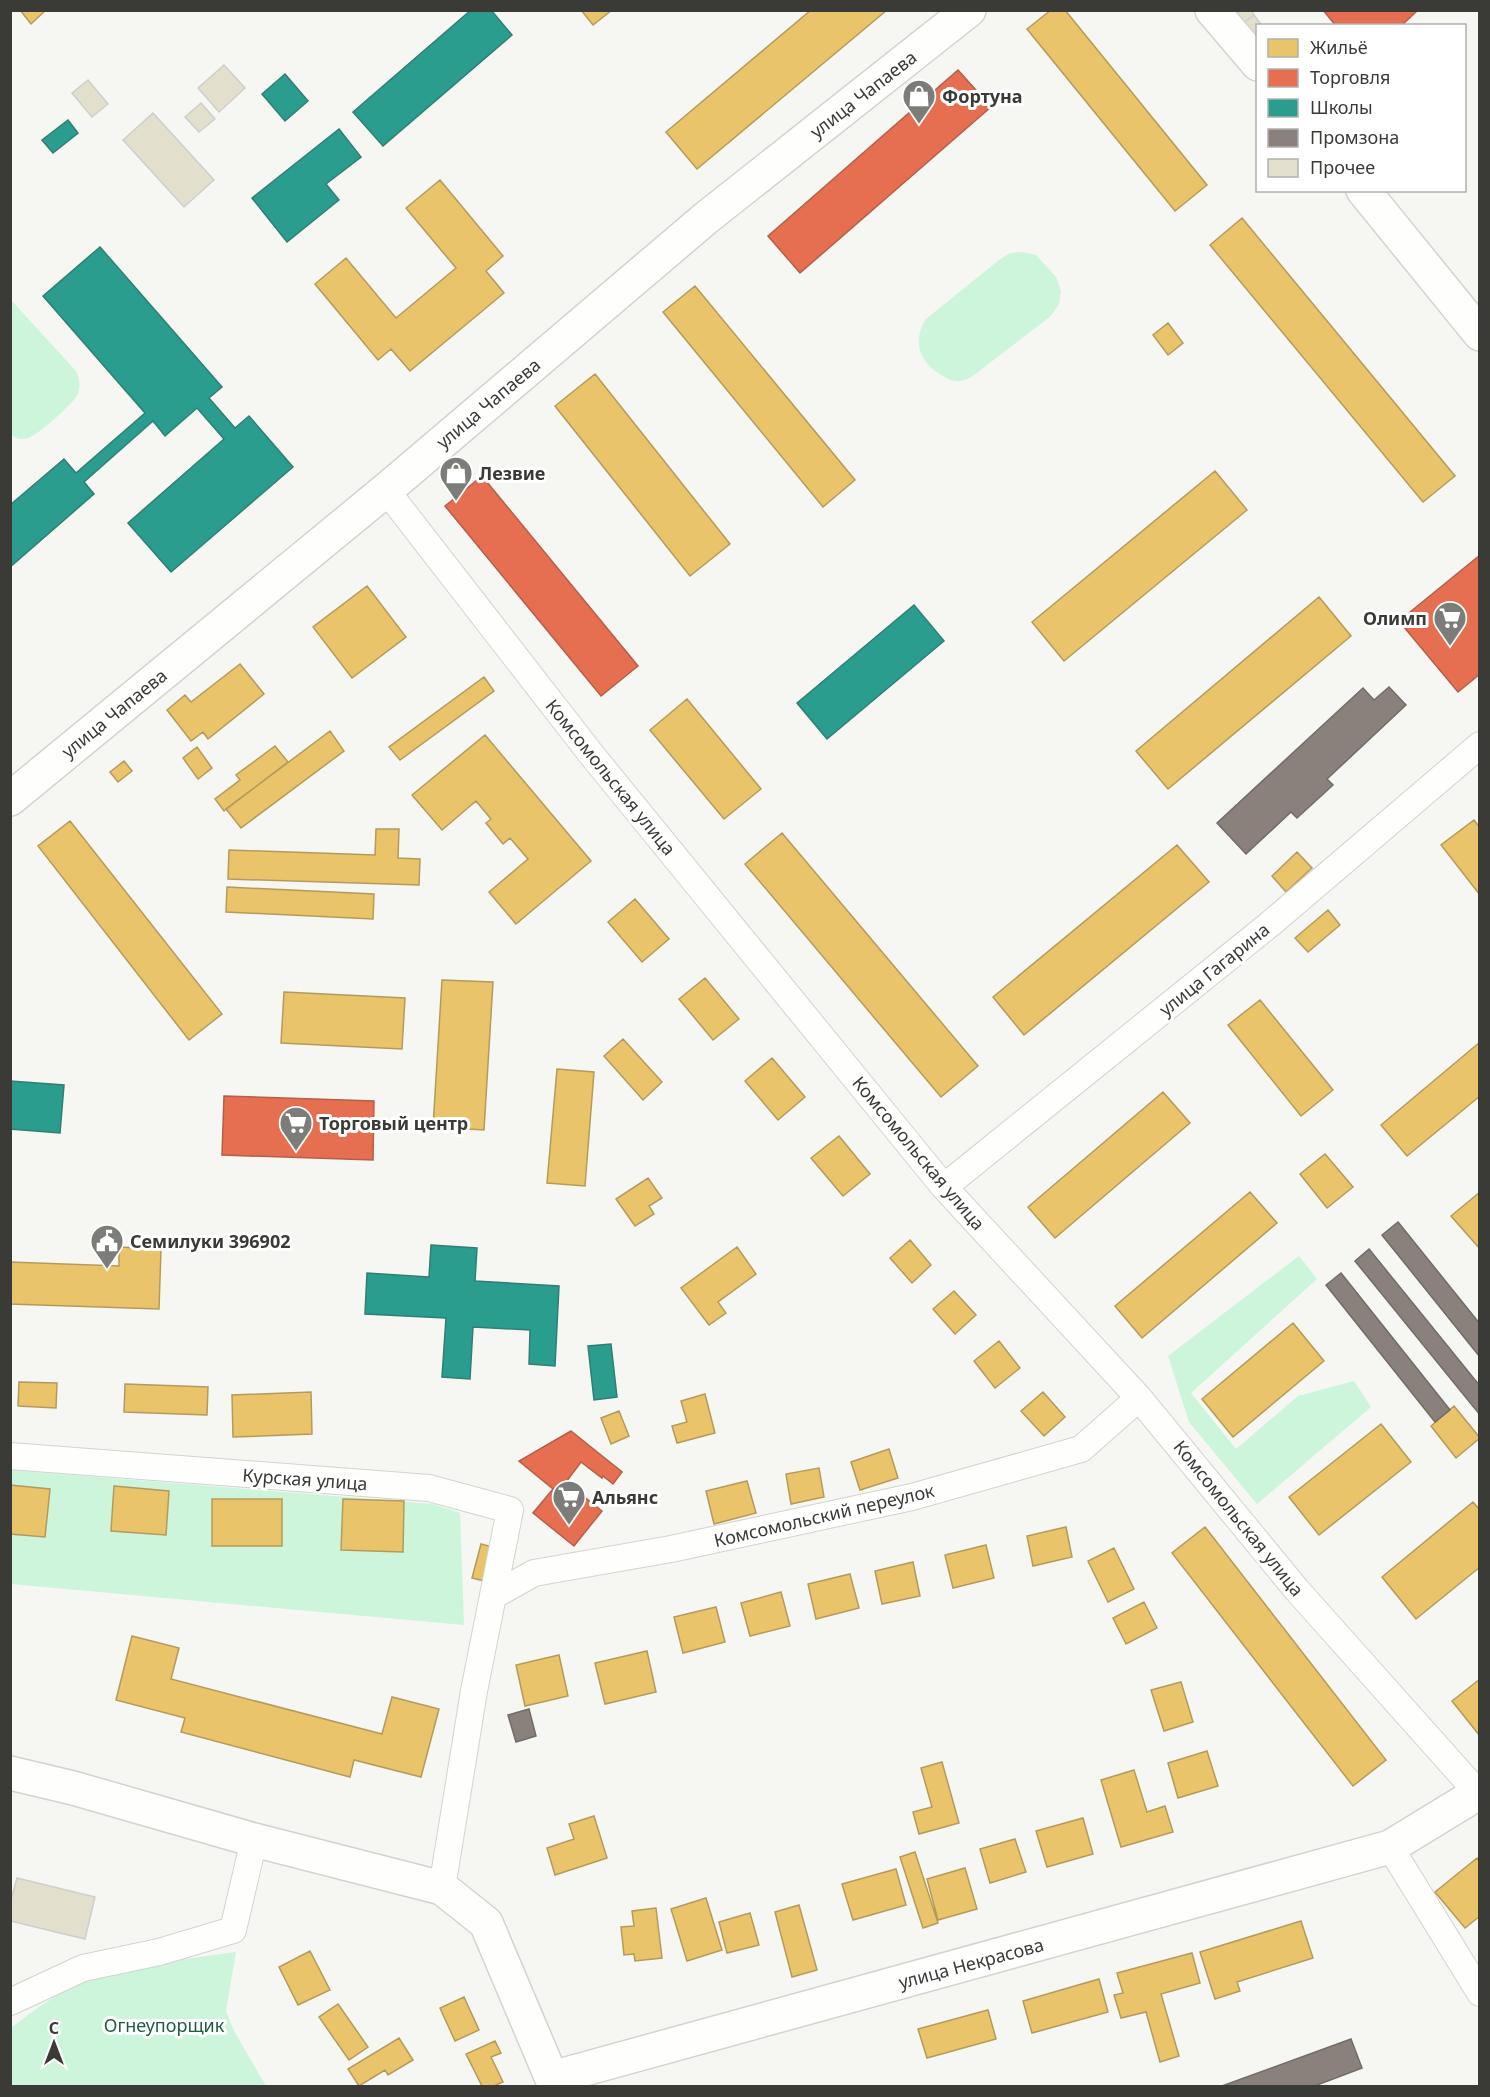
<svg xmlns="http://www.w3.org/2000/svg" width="1490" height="2097" viewBox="0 0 1490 2097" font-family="'Noto Sans',sans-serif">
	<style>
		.green { fill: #ccf5dc }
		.homes { fill: #e9c46a; stroke: #b49b5b; stroke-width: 1.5 }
		.shops { fill: #e76f51; stroke: #b35f49; stroke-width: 1.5 }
		.schools { fill: #2a9d8f; stroke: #2f7f75; stroke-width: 1.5 }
		.industry { fill: #8a817c; stroke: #726c67; stroke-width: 1.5 }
		.building { fill: #e2dfcd; stroke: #cececc; stroke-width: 1.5 }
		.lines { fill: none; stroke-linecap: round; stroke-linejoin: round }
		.minor-casing { stroke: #d3d3d0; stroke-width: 28 }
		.tertiary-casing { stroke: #d3d3d0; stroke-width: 36 }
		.minor { stroke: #fefefd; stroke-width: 26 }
		.tertiary { stroke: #fefefd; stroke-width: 33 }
		.labels { text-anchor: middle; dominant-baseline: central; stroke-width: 6; stroke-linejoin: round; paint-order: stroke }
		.street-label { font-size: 18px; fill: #3a3a37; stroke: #fff }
		.poi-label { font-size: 18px; font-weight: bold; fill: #3a3a37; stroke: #fff; text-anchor: start }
		.park-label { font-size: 18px; fill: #1d5d3e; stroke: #fff }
	</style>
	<rect width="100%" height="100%" fill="#f6f6f2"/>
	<path class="green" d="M1022,252l14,3 20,22 5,14 -2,13 -8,12 -81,62c-4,1 -10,4 -14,3 -6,0 -13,-5 -18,-8 -20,-13 -25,-34 -12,-54l73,-59 11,-7z
		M11,300l65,71c3,7 5,15 2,23 -4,9 -40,41 -50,44 -7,2 -11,1 -17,-3z
		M1299,1256l18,23 -126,114 45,56 62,-53 56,-15 17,26 -114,97 -68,-82 -21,-66z
		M10,1470l423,34 27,9 4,112 -453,-41z
		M236,1952l-10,59 8,20 32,55h-255v-58c24,-19 50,-38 79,-48 46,-16 97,-21 146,-28z"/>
	<path class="homes" d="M20,10h26l-15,14z
		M581,10h31l-19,15z
		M811,10h76l-190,159 -31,-37z
		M1051,10h14l142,175 -32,26 -148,-182z
		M440,180l63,76 -17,15 18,22 -94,78 -19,-22 -13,11 -63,-76 31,-26 50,60 60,-50 -50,-60z
		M1242,218l213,258 -32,26 -213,-257z
		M695,286l160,194 -32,27 -160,-195z
		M1168,323l15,20 -15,12 -15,-20z
		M595,374l135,170 -40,32 -135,-170z
		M1215,471l32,39 -183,151 -32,-39z
		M367,586l39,51 -54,41 -39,-51z
		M1319,597l32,39 -183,153 -32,-38z
		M240,664l24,30 -56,45 -5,-7 -12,9 -24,-31 18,-15 6,7z
		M484,677l10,14 -94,69 -11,-13z
		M687,699l74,90 -37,30 -74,-89z
		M330,731l14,20 -103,77 -15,-19z
		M485,735l106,126 -75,63 -27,-32 39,-33 -18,-21 -7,6 -17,-21 5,-4 -15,-18 -34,29 -30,-35z
		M275,746l13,16 -64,49 -9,-12 25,-19 -4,-5z
		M197,747l15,21 -14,11 -15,-21z
		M124,761l8,10 -14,11 -8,-10z
		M1474,820l6,8v67l-39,-50z
		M70,821l152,193 -33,26 -151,-194z
		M376,829h23l-1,29 22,1 -1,26 -191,-6 1,-29 146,5z
		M782,833l196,233 -37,31 -196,-233z
		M1177,845l32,37 -185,153 -31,-38z
		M1297,852l15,16 -26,24 -14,-16z
		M227,887l147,7 -1,25 -147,-7z
		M635,899l34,40 -27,23 -34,-40z
		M1328,910l12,15 -32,27 -13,-14z
		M705,978l34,41 -26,21 -34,-41z
		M442,980l51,2 -9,148 -51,-3z
		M284,992l121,6 -3,51 -121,-6z
		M1260,1000l73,90 -32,26 -73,-91z
		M623,1039l39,43 -19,18 -39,-44z
		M1480,1042v54l-73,60 -26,-31z
		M772,1058l33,39 -27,23 -33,-39z
		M557,1069l37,3 -9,114 -38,-3z
		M1163,1092l27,31 -135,115 -27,-31z
		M839,1136l31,38 -27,22 -32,-38z
		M1325,1154l28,33 -26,21 -27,-34z
		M648,1178l14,20 -13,8 5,8 -19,12 -19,-27z
		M1250,1192l27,31 -135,115 -27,-32z
		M1480,1192v57l-29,-33z
		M910,1240l21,25 -19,18 -22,-25z
		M119,1247l42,2 -2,60 -149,-5v-42l109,4z
		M737,1247l19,27 -38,28 8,11 -17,12 -28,-37z
		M954,1291l22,24 -21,19 -22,-25z
		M1293,1323l31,38 -91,76 -31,-38z
		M999,1341l21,27 -25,20 -21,-27z
		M19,1382l38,1 -1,25 -38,-2z
		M125,1384l83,3 -1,28 -83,-3z
		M311,1392l1,42 -79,3 -1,-42z
		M1043,1392l22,25 -21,19 -23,-25z
		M705,1394l10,39 -38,10 -5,-17 15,-4 -6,-21z
		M1454,1406l26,32 -24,20 -25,-32z
		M619,1411l10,25 -18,8 -10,-26z
		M1381,1424l30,38 -92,73 -30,-38z
		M889,1449l9,29 -38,12 -9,-28z
		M819,1468l5,29 -33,7 -5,-30z
		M747,1481l9,32 -42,11 -8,-33z
		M10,1485l40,4 -5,48 -35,-3z
		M114,1486l55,5 -3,44 -55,-4z
		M212,1499h70v47h-70z
		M343,1499l61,2 -1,51 -62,-2z
		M1473,1502l7,8v57l-64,52 -34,-42z
		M1066,1527l6,30 -39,9 -6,-30z
		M1205,1527l181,233 -33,26 -181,-233z
		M481,1544l19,5 -8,34 -20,-5z
		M986,1545l8,33 -41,10 -8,-33z
		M1114,1548l20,41 -26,13 -20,-41z
		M913,1562l7,34 -38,8 -7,-33z
		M850,1574l9,34 -43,11 -8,-35z
		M781,1592l9,34 -40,10 -9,-33z
		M1144,1602l13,26 -31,16 -13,-26z
		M716,1607l9,35 -42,11 -9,-36z
		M132,1636l47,12 -8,31 211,55 10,-37 47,12 -18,68 -67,-17 -4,17 -169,-45 4,-14 -69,-18z
		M647,1651l9,41 -51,12 -10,-41z
		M559,1655l9,41 -43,10 -9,-41z
		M1480,1679v57l-28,-35z
		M1181,1682l12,40 -29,9 -13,-41z
		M1207,1751l11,35 -40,12 -10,-35z
		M942,1762l17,61 -40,11 -6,-22 19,-5 -11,-39z
		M1134,1770l13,42 18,-6 8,26 -52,15 -20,-67z
		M594,1816l13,42 -52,17 -8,-27 27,-9 -5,-15z
		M1083,1818l10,36 -46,13 -11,-36z
		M1015,1839l11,33 -36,11 -10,-34z
		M915,1852l23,71 -15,5 -23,-71z
		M1477,1858l3,4v54l-15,12 -30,-36z
		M965,1868l12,41 -39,11 -11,-41z
		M896,1869l10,36 -53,15 -11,-36z
		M706,1898l16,52 -35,11 -16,-52z
		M799,1905l18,65 -25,7 -17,-65z
		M656,1908l6,50 -27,3 -1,-7 -10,1 -3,-28 13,-1 -2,-15z
		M750,1913l9,32 -32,8 -8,-31z
		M1301,1921l12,37 -76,24 3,9 -25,8 -15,-47z
		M310,1951l20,39 -32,15 -19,-38z
		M1192,1953l8,30 -39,11 18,62 -19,6 -14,-50 -25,6 -7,-23 9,-2 -6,-20z
		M1099,1979l9,33 -76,21 -9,-32z
		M464,1997l15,33 -24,11 -15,-33z
		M338,2004l30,43 -19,13 -30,-43z
		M988,2010l8,29 -69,19 -9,-29z
		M399,2038l14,22 -25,15 -3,-5 -26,16 -11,-17z
		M495,2041l6,12 -10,4 12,25 -9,4h-12l-16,-32z"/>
	<path class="shops" d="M1323,10h95l-17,16h-65z
		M958,70l33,37 -191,166 -32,-37z
		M482,476l156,190 -37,30 -156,-190z
		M1480,555v119l-22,18 -59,-71z
		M224,1096l150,5 -1,59 -151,-5z
		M571,1431l51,41 -9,12 -10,-8 -1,2 -21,-16 -15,20 36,29 -28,35 -41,-33 20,-24 -34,-28z"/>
	<path class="schools" d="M471,10h20l21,25 -129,111 -30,-34z
		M285,74l23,27 -23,20 -23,-27z
		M68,120l10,13 -25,20 -11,-13z
		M339,129l22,28 -35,27 13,16 -52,42 -35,-44z
		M100,247l122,140 -13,11 26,30 14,-12 44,51 -122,105 -43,-49 96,-84 -27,-31 -32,28 -12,-15 -69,61 10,12 -84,73v-62l54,-46 12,14 69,-60 -102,-117z
		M914,605l30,36 -117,98 -30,-36z
		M10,1081l54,4 -4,48 -50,-4z
		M431,1245l46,3 -2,33 84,5 -4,80 -26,-2 1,-34 -57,-3 -3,52 -28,-2 4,-59 -81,-4 2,-41 62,4z
		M611,1344l6,53 -23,3 -6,-54z"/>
	<path class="industry" d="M1389,687l17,18 -79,74 6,6 -36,33 -6,-6 -45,42 -29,-31 146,-135 11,12z
		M1398,1222l82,102v33l-98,-122z
		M1369,1249l111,137v29l-125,-154z
		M1341,1273l109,137 -15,12 -109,-137z
		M529,1709l7,27 -20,6 -8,-27z
		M1351,2039l11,29 -45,17v1h-95z"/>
	<path class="building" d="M1239,10h12l3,5 -11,8 -7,-10z
		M1254,15l8,11h-4v16l-15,-19z
		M224,65l21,23 -26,24 -21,-24z
		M88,80l20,24 -16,13 -20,-24z
		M201,103l14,16 -16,13 -14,-15z
		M153,113l61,67 -30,27 -61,-67z
		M17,1878l78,19 -10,42 -75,-18v-18z"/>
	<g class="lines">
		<g class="minor-casing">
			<path id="minor" d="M386,490l205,264 353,433 195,211 157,191 182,204
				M944,1187l326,-263 210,-179
				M10,1456l419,32 81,22 -36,181 -32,197
				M493,1596l41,-23 137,-24 241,-52 169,-48 58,-51
				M1390,1847l90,146
				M10,2002l73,-34 76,-16 74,-22 21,-90"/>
		</g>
		<g class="tertiary-casing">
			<path id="tertiary" d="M1212,10l46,54
				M1363,190l117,144
				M10,799l376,-309 320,-272 263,-208
				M10,1773l63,15 181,52 188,48 44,35 69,163
				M552,2078l838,-231 90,-55"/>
		</g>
		<use href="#minor" class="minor"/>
		<use href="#tertiary" class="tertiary"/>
	</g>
	<defs>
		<g id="shop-pin" transform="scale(1.725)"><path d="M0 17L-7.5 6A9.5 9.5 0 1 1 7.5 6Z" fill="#7c7c78" stroke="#fff"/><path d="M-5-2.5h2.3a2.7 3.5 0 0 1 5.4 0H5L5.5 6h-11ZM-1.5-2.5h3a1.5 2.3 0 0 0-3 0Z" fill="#fff"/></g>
		<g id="supermarket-pin" transform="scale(1.725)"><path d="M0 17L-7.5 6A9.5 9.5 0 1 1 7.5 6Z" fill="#7c7c78" stroke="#fff"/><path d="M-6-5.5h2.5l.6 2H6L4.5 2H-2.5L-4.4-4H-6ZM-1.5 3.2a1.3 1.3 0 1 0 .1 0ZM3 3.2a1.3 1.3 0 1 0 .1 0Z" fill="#fff"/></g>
		<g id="civic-pin" transform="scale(1.725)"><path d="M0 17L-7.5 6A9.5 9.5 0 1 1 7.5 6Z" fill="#7c7c78" stroke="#fff"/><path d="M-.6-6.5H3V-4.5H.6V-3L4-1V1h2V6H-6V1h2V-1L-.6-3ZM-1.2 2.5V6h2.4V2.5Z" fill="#fff"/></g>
	</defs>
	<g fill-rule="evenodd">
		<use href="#shop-pin" x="919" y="96"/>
		<use href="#shop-pin" x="456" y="473"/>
		<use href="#supermarket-pin" x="1450" y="618"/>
		<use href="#supermarket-pin" x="296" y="1123"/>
		<use href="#civic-pin" x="107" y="1241"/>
		<use href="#supermarket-pin" x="569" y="1497"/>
	</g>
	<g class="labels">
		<g class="street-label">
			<text transform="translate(863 94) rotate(-38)">улица Чапаева</text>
			<text transform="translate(488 403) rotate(-40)">улица Чапаева</text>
			<text transform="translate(114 713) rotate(-39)">улица Чапаева</text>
			<text transform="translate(611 777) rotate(51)">Комсомольская улица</text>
			<text transform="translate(1214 969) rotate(-39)">улица Гагарина</text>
			<text transform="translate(919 1153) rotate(50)">Комсомольская улица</text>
			<text transform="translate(305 1479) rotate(4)">Курская улица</text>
			<text transform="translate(824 1515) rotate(-13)">Комсомольский переулок</text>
			<text transform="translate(1239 1518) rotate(51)">Комсомольская улица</text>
			<text transform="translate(971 1963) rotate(-15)">улица Некрасова</text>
		</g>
		<g class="poi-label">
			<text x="942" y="96">Фортуна</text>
			<text x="479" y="473">Лезвие</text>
			<text x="1427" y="618" text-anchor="end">Олимп</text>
			<text x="319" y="1123">Торговый центр</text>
			<text x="130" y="1241">Семилуки 396902</text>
			<text x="592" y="1497">Альянс</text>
		</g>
		<g class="park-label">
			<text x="164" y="2025">Огнеупорщик</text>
		</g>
	</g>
	<rect width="1490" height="2097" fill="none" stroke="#3a3a37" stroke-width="24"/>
	<rect x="1256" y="24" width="210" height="168" fill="#ffffff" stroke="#b0b0af" stroke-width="1.5"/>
	<rect x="1268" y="39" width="30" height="18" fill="#e9c46a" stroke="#b0b0af" stroke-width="1.5"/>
	<text x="1310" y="54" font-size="18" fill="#3a3a37">Жильё</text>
	<rect x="1268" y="69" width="30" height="18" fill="#e76f51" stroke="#b0b0af" stroke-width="1.5"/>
	<text x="1310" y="84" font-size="18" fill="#3a3a37">Торговля</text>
	<rect x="1268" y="99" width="30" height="18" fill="#2a9d8f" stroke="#b0b0af" stroke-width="1.5"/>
	<text x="1310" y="114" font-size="18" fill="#3a3a37">Школы</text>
	<rect x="1268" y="129" width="30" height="18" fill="#8a817c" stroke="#b0b0af" stroke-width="1.5"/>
	<text x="1310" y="144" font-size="18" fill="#3a3a37">Промзона</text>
	<rect x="1268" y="159" width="30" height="18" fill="#e2dfcd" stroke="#b0b0af" stroke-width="1.5"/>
	<text x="1310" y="174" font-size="18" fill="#3a3a37">Прочее</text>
	<g transform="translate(54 2043)" stroke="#ffffff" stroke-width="4.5" paint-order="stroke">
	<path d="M0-4.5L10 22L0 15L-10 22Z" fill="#3a3a37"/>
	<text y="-9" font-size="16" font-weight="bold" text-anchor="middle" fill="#3a3a37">С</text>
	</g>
</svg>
